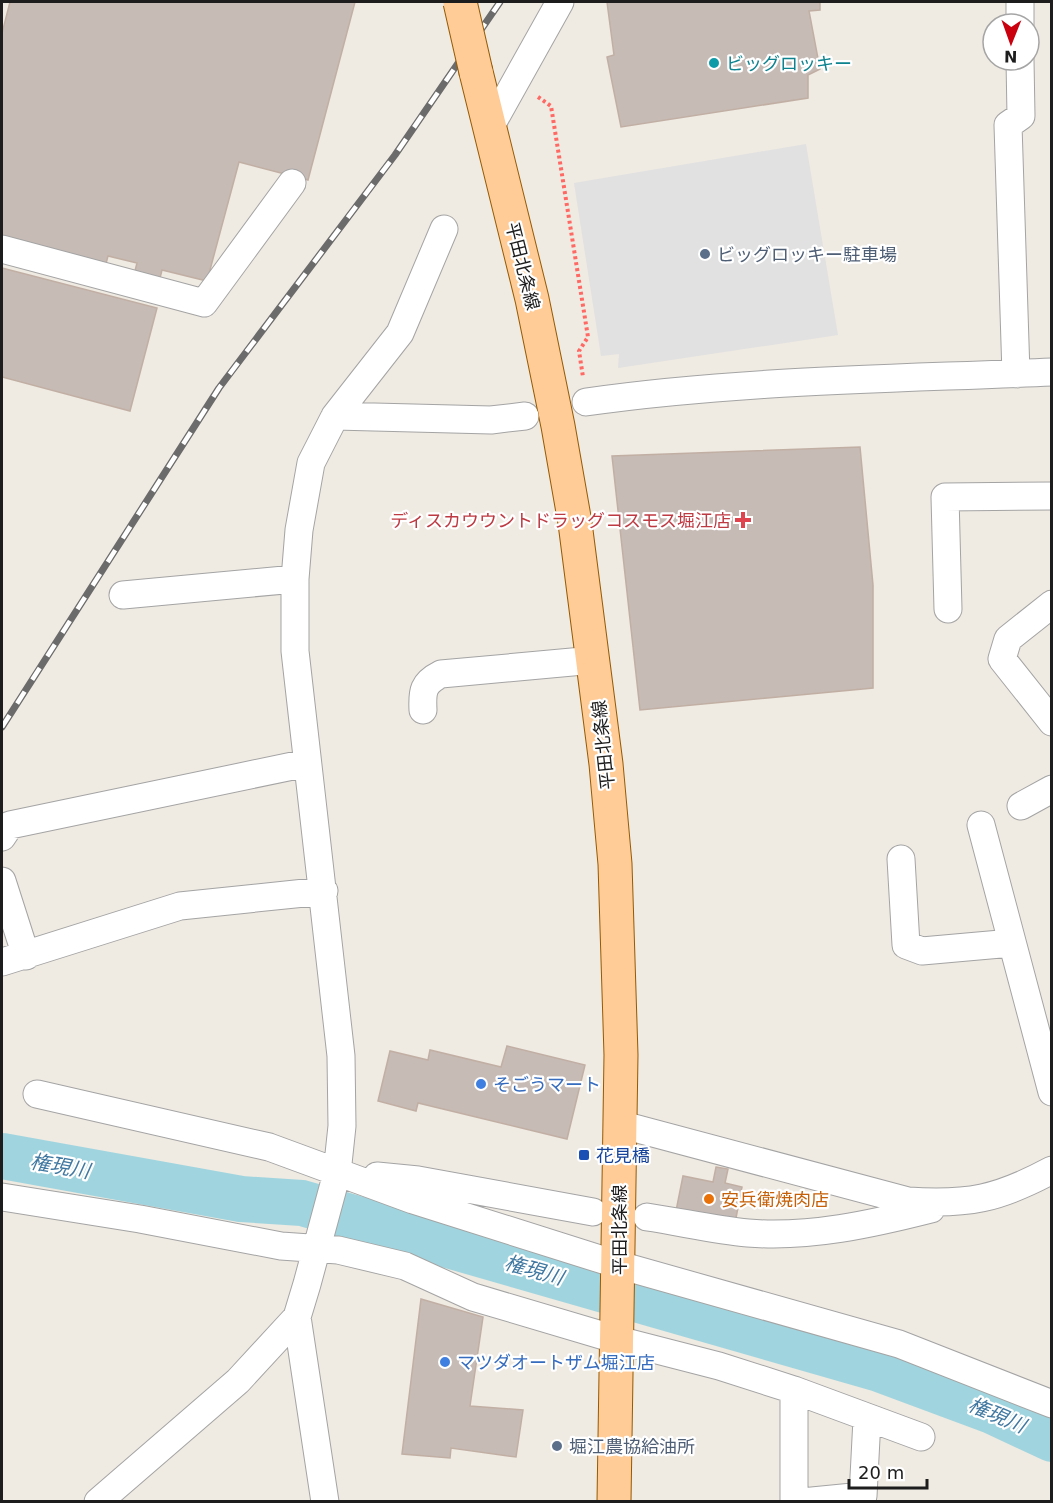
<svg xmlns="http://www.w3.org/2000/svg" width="1053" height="1503" viewBox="0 0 1053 1503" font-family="'DejaVu Sans','Noto Sans JP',sans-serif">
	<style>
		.parking { fill: #e1e1e1 }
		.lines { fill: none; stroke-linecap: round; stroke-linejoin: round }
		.river { stroke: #a0d5df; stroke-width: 46 }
		.building { fill: #c7bbb5; stroke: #c1afa4; stroke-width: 1.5 }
		.minor-casing { stroke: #a4a4a4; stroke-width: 29 }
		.major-casing { stroke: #965a00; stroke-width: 35 }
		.path { stroke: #ff6863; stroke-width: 4; stroke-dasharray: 3 3; stroke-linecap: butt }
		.minor { stroke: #fff; stroke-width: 27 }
		.major { stroke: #ffcb97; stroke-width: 33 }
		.rail-casing { stroke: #6b6b6b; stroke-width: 7 }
		.rail { stroke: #fff; stroke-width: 4.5; stroke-dasharray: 14; stroke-linecap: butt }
		.major-bridge-casing { stroke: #965a00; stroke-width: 35; stroke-linecap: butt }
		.major-bridge { stroke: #ffcb97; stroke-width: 33 }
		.culture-dot { fill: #0f9aa8; stroke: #fff; stroke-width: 2 }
		.service-dot { fill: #5c6f8a; stroke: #fff; stroke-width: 2 }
		.health-dot { fill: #e0444e; stroke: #fff; stroke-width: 2 }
		.shop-dot { fill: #3f7fe0; stroke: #fff; stroke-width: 2 }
		.transit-dot { fill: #1a4fb4; stroke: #fff; stroke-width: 2 }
		.food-dot { fill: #e8710a; stroke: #fff; stroke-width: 2 }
		.labels { text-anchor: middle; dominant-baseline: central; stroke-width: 4.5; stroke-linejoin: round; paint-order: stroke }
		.culture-label { font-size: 18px; fill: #0d838f; stroke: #fff; text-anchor: start }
		.service-label { font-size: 18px; fill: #4e5e75; stroke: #fff; text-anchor: start }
		.street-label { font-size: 18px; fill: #1d1d1d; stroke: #fff }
		.health-label { font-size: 18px; fill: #be3a42; stroke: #fff; text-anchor: end }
		.shop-label { font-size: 18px; fill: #366cbe; stroke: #fff; text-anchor: start }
		.transit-label { font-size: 18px; fill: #164399; stroke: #fff; text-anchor: start }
		.food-label { font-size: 18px; fill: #c56008; stroke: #fff; text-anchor: start }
		.water-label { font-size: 20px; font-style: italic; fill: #4078a1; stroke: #fff }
	</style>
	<rect width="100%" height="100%" fill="#efeae2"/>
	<path class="parking" d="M806,144l32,191 -220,33 1,-14 -18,2 -27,-173z"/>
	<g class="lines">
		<path class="river" d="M2,1156l239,43 61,4 577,166 113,42 60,28"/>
	</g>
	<path class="building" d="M10,2h345l-47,178 -69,-18 -32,119 -45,-11 -4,16 -25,-7 4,-16 -29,-7 -4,15 -102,-27v-211z
		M607,2h213v8l-11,1 11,58 -12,6v23l-187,29 -14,-70 7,-2z
		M2,268l155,40 -27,103 -128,-34z
		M860,447l13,138v103l-233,22 -28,-254z
		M507,1046l78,19 -18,74 -149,-36 -2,8 -38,-10 12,-50 38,9 2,-10 71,17z
		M716,1167l12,2 -3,14 17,4 -7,36 -59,-12 7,-35 30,6z
		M421,1299l62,18 -13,89 53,4 -7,47 -65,-9 -1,10 -48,-4z"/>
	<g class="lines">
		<g class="minor-casing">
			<path id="minor" d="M1020,2v22
				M489,129l71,-127
				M2,249l202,54 88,-120
				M1016,374l-8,-249 13,-9 -1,-56
				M586,402c154,-22 311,-23 466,-30
				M335,416l156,4 34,-4
				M123,595l172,-16
				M1052,604l-44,35 -6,20 50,63
				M948,609l-3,-112 107,-1
				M423,710c-1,-19 0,-27 18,-36l153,-14
				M1021,806l31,-17
				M981,825l71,267
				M2,837l8,-12 297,-62
				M901,859l5,86 16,6 90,-8
				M2,881l24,75
				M2,962l178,-56 144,-15
				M37,1094l232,53 144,53 206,65 280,79 153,60
				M619,1124l289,77c60,4 90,-2 144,-31
				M377,1176l41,4 175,32
				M2,1197l138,22 141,27 57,4 67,16 68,31 145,43 101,26 75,24 127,47
				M647,1217c34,5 68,13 101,16 61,5 124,-9 183,-24
				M297,1317l28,185
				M794,1390v112
				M98,1502l140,-121 59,-64 10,-33 30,-111 5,-47 -1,-70 -46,-405v-72l4,-49 12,-67 24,-47 65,-83 44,-104
				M802,1502l61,-6 4,-77"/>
		</g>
		<g class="major-casing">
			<path id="major" d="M476,72l56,227 26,127 17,97 31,241 9,100 6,191 -7,447"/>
		</g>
		<path class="path" d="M538,97l13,9 37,231 -9,14 4,26"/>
		<use href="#minor" class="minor"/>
		<use href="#major" class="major"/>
		<g class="rail-casing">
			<path id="rail" d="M2,727l217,-339 176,-233 105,-153"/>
		</g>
		<use href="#rail" class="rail"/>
		<g class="major-bridge-casing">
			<path id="major-bridge" d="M460,2l16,70"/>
		</g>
		<use href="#major-bridge" class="major-bridge"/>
	</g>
	<circle class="culture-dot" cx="714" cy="63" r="6"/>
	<g class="service-dot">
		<circle cx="705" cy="254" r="6"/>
		<circle cx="557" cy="1446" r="6"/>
	</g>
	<path class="health-dot" d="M740 511h6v6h6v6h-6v6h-6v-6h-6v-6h6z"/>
	<g class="shop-dot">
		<circle cx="481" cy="1084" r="6"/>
		<circle cx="445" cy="1362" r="6"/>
	</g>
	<rect class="transit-dot" x="578" y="1149" width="12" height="12" rx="3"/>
	<circle class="food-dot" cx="709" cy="1199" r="6"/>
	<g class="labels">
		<g class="culture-label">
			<text x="726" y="63">ビッグロッキー</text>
		</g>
		<g class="service-label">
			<text x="717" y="254">ビッグロッキー駐車場</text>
			<text x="569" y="1446">堀江農協給油所</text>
		</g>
		<g class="street-label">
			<text transform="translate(523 266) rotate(76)">平田北条線</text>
			<text transform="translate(603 745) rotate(-96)">平田北条線</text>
			<text transform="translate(619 1230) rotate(-90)">平田北条線</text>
		</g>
		<g class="health-label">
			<text x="731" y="520">ディスカウウントドラッグコスモス堀江店</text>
		</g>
		<g class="shop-label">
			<text x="493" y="1084">そごうマート</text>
			<text x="457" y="1362">マツダオートザム堀江店</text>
		</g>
		<g class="transit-label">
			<text x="596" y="1155">花見橋</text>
		</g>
		<g class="food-label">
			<text x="721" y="1199">安兵衛焼肉店</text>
		</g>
		<g class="water-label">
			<text transform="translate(60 1166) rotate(10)">権現川</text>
			<text transform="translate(534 1270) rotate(16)">権現川</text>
			<text transform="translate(997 1415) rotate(23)">権現川</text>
		</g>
	</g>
	<rect width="1053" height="1503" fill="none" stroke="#1d1d1d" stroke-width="6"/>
	<g transform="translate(1011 42) rotate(181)"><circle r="28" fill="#ffffff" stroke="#a5a5a5" stroke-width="1.5"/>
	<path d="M0-4.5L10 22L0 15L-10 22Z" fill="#ca000f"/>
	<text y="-9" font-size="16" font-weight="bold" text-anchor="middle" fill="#1d1d1d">N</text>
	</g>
	<path d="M849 1479v9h78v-9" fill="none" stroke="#1d1d1d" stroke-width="3"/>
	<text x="858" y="1479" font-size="18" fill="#1d1d1d" stroke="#ffffff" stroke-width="4.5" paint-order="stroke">20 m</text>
</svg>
